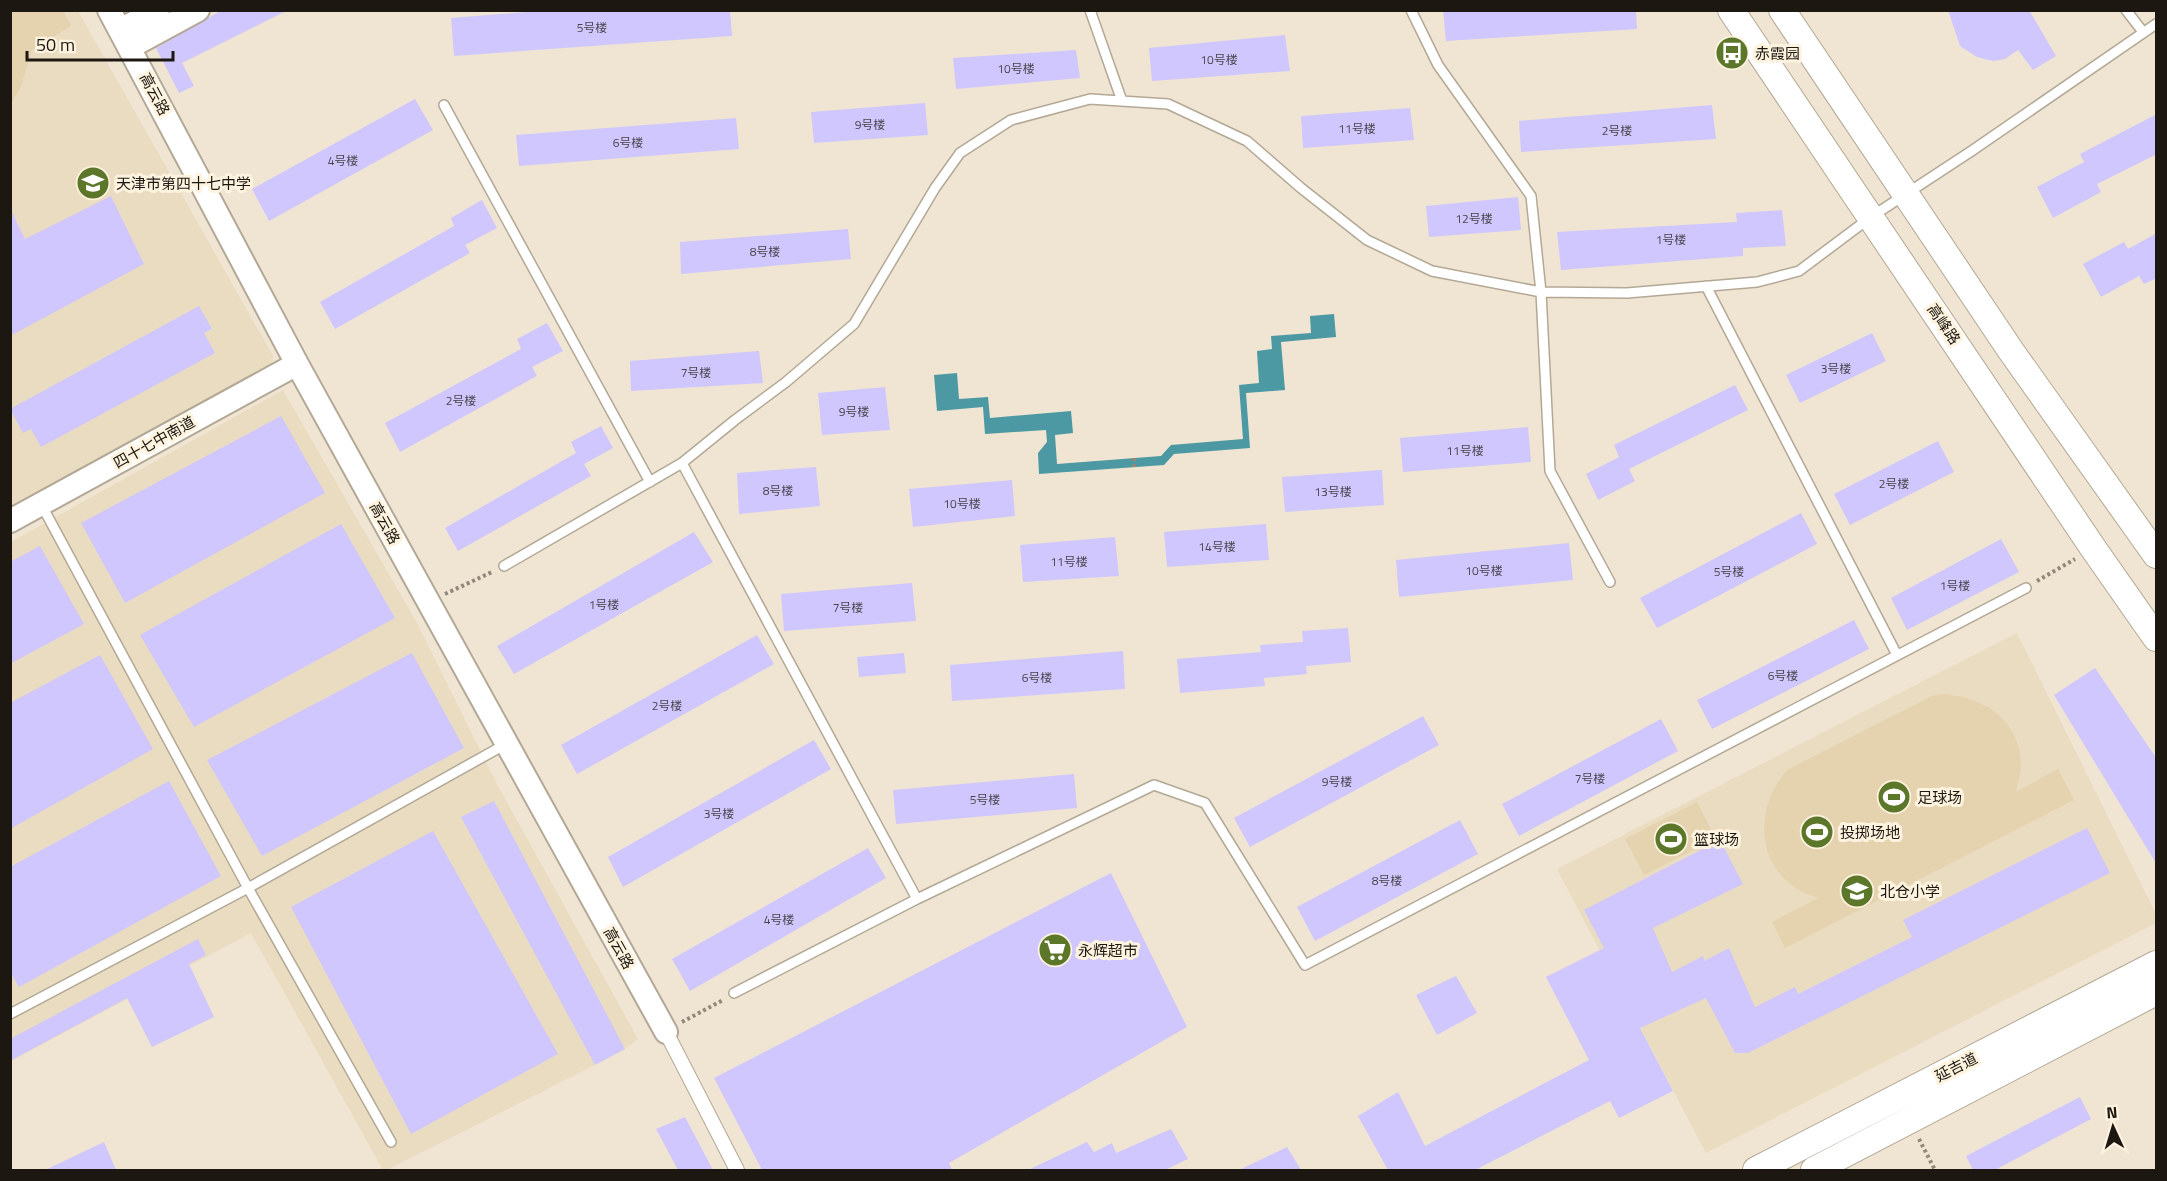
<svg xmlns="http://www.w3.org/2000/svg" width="2167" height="1181" viewBox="0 0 2167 1181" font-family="'Titillium Web','Noto Sans SC',sans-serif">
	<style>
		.built { fill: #eadcc1 }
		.green { fill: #e5d2af }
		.water { fill: #4c99a3 }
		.building { fill: #cfc7fe }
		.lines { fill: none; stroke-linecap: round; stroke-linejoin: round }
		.service-casing { stroke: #b2a895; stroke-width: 12 }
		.pedestrian-casing { stroke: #b2a895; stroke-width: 16 }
		.tertiary-casing { stroke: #b2a895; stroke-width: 26 }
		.secondary-casing { stroke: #b2a895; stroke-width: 28 }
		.path { stroke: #90887b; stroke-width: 4; stroke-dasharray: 3 3; stroke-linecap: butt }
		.service { stroke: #fff; stroke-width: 9 }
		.pedestrian { stroke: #fff; stroke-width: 14 }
		.tertiary { stroke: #fff; stroke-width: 22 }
		.secondary { stroke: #fff; stroke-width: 26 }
		.labels { text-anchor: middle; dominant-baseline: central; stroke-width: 6; stroke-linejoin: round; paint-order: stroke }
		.number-label { font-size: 12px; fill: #49444c }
		.poi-label { font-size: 15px; fill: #1c1811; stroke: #fef3df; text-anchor: start }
		.street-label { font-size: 15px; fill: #1c1811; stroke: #fef3df }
	</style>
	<rect width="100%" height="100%" fill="#f0e5d2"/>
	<path class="built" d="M11,11h67l195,345 -1,9 -7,7 -254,133z
		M283,390l134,233 80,161 141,255 -13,10 -30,16 -208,105h-4l-132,-237 -240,128v-519z
		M2017,633l139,281v9l-450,230 -149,-284z"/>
	<path class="green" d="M11,10l52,1 8,15 -39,24 -12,39 -9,14z
		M1944,694c41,4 75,25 77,70 0,9 -3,18 -5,28l42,-23 16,31 -289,148 -13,-26 46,-24c-7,-3 -15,-5 -21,-9 -43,-28 -41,-83 -10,-119l145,-74z
		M1697,802l19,37 -72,36 -19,-36z"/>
	<path class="water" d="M1334,314l2,23 -55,5 4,48 -39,3 4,55 -76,6 -10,11 -125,9 -1,-21 9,-11 -1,-12 -61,4 -2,-27 -46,4 -3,-36 23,-2 2,26 29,-2 2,21 81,-7 2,22 -18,2 2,29 104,-8 10,-11 72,-6 -4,-54 20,-2 -2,-32 15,-2 -1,-13 40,-3 -1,-17z"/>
	<path class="building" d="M222,10h66l-106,53 12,23 -15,7 -23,-45z
		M553,10h177l2,26 -278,20 -3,-38z
		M1443,10h193l1,19 -191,12z
		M1948,10h81l27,46 -23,14 -15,-20 -13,9 -12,2 -16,-4 -17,-11z
		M1285,35l5,36 -138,10 -3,-33z
		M1076,50l4,28 -124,11 -3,-31z
		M415,99l18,31 -164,91 -17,-32z
		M925,103l3,32 -114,8 -3,-31z
		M1712,105l4,34 -195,13 -2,-31z
		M1410,108l4,32 -111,8 -2,-32z
		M2157,114v40l-60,30 4,8 -48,26 -16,-31 47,-25 -4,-8z
		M736,118l3,31 -220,17 -3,-31z
		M111,196l33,68 -134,72v-128l15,31z
		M1518,197l3,33 -92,7 -3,-31z
		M482,200l15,28 -32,17 5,8 -135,76 -15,-27 134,-76 -3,-8z
		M1782,210l4,36 -43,2v8l-182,14 -4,-38 180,-10 -1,-9z
		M848,229l3,30 -170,15 -1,-32z
		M2157,233v45l-13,6 -5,-8 -38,21 -18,-33 41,-22 4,7z
		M199,306l13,23 -8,4 11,20 -174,94 -10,-18 -8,4 -13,-24z
		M547,323l16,28 -31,16 5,9 -137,76 -15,-29 136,-74 -4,-10z
		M1872,333l14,28 -86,42 -14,-28z
		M759,351l4,32 -132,8 -1,-30z
		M1735,385l13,25 -119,59 6,12 -37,19 -12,-26 33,-17 -5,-12z
		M885,387l5,43 -68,5 -4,-42z
		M281,416l44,77 -200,110 -44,-80z
		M601,426l12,22 -29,16 7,12 -133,75 -13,-23 131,-75 -5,-11z
		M1528,427l3,35 -128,10 -3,-34z
		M1938,441l16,31 -104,53 -16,-31z
		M816,467l4,39 -81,8 -2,-41z
		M1382,470l2,35 -99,7 -3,-35z
		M1012,480l3,36 -102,11 -4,-38z
		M1801,513l16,31 -160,84 -17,-30z
		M341,524l54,94 -201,109 -54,-92z
		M1266,524l3,36 -102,7 -3,-35z
		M694,532l19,30 -199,112 -17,-28z
		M1115,537l4,39 -96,6 -3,-37z
		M2001,539l18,33 -112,58 -16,-32z
		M1569,543l4,37 -174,17 -3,-37z
		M40,546l44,78 -74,40v-102z
		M912,583l4,38 -132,10 -3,-37z
		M1854,620l15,29 -157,80 -15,-29z
		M1348,628l3,34 -45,4 1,8 -43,4 1,8 -85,7 -3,-34 84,-7 -1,-7 43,-3 -1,-11z
		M757,635l17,29 -197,110 -16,-29z
		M1123,651l2,38 -173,12 -2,-36z
		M412,653l52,95 -202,108 -55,-96z
		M904,653l2,20 -47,4 -2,-20z
		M100,655l53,94 -143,80v-126z
		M2095,668l62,91v106l-103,-170z
		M1423,716l16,29 -189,102 -16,-29z
		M1661,719l17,32 -159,85 -17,-32z
		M814,740l17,29 -208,118 -15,-30z
		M1074,774l3,34 -181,16 -3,-34z
		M169,781l52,95 -202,111 -9,-15v-105z
		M494,801l131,248 -30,16 -134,-248z
		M1460,820l18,34 -163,87 -18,-34z
		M2087,828l23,45 -362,180h-13l-29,-55 -66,30 33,63 -54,27 -9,-17 -135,69h-87l-30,-54 40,-24 27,54 164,-86 -43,-83 58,-29 -20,-38 136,-70 23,44 -90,44 19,44 31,-16 1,5 25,-13 26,59 40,-20 3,7 114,-57 -9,-17z
		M433,831l125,223 -147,80 -120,-227z
		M868,848l18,30 -196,113 -18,-32z
		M1111,873l76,154 -238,136 3,7h-190l-48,-92z
		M198,939l8,16 -17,9 25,53 -62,30 -25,-49 -117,63v-22z
		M1456,976l21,37 -40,22 -21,-40z
		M2080,1097l11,22 -96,51h-22l-7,-14z
		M685,1117l28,53h-35l-22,-41z
		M1171,1129l17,30 -23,11h-137l59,-28 7,10 18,-9 4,10z
		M104,1142l12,28h-71z
		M1287,1147l14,23h-62z"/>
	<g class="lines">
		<g class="service-casing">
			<path id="service" d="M1090,10l32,91
				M1411,10l27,55 93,131 10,96 9,179 60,111
				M2126,10l17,22
				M444,105l206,377
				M1706,286l191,369
				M682,463l235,436
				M41,504l207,384 143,254
				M504,566l178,-103 53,-43 51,-38 68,-58 81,-136 25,-35 51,-33 79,-21 78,5 79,37 54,47 66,52 65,31 109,21 86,1 130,-11 42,-11 72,-54 102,-67 183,-126
				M734,993l183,-94 237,-114 51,18 100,162 721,-377
				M10,1014l238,-126 258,-144"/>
		</g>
		<g class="pedestrian-casing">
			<path id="pedestrian" d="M666,1032l71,138"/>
		</g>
		<g class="tertiary-casing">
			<path id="tertiary" d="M109,10l188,354 369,668
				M120,30l38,-20
				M130,47l68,-37
				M10,521l287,-157"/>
		</g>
		<g class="secondary-casing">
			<path id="secondary" d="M1731,10l362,538 63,90
				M1782,10l229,341 145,204
				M1756,1170l400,-206
				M1814,1170l342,-178"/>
		</g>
		<path class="path" d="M1134,458v9
			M2037,581l38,-22
			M445,594l47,-22
			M682,1022l41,-22
			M1919,1139l16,31"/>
		<use href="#service" class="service"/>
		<use href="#pedestrian" class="pedestrian"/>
		<use href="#tertiary" class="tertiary"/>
		<use href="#secondary" class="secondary"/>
	</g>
	<defs>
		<g id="bus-disc" transform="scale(1.725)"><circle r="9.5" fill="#5c772a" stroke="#fef3df"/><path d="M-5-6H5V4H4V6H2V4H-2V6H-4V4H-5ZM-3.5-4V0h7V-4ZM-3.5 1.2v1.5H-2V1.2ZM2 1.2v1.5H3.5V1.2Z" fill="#fff"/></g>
		<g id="school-disc" transform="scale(1.725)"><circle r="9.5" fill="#5c772a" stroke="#fef3df"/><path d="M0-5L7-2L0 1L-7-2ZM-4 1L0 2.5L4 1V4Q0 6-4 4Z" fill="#fff"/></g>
		<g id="stadium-disc" transform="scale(1.725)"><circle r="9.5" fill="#5c772a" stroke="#fef3df"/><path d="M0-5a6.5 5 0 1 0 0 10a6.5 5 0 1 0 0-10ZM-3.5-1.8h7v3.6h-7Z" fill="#fff"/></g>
		<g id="supermarket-disc" transform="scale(1.725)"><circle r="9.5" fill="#5c772a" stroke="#fef3df"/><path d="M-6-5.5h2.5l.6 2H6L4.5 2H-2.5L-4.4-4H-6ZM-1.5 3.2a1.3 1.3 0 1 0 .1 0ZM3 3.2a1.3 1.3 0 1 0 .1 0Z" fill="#fff"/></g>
	</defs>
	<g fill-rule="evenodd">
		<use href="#bus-disc" x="1732" y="53"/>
		<use href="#school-disc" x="93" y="183"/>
		<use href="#stadium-disc" x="1894" y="797"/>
		<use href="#stadium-disc" x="1817" y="832"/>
		<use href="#stadium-disc" x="1671" y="839"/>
		<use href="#school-disc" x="1857" y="891"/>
		<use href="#supermarket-disc" x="1055" y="950"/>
	</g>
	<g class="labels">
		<g class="number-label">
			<text x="592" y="27">5号楼</text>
			<text x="1219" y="59">10号楼</text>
			<text x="1016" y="68">10号楼</text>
			<text x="870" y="124">9号楼</text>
			<text x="1357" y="128">11号楼</text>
			<text x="1617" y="130">2号楼</text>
			<text x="628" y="142">6号楼</text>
			<text x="343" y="160">4号楼</text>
			<text x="1474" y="218">12号楼</text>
			<text x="1671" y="239">1号楼</text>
			<text x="765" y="251">8号楼</text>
			<text x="1836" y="368">3号楼</text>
			<text x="696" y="372">7号楼</text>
			<text x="461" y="400">2号楼</text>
			<text x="854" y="411">9号楼</text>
			<text x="1465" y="450">11号楼</text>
			<text x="1894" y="483">2号楼</text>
			<text x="778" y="490">8号楼</text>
			<text x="1333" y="491">13号楼</text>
			<text x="962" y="503">10号楼</text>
			<text x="1217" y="546">14号楼</text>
			<text x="1069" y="561">11号楼</text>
			<text x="1484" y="570">10号楼</text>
			<text x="1729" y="571">5号楼</text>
			<text x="1955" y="585">1号楼</text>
			<text x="604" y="604">1号楼</text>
			<text x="848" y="607">7号楼</text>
			<text x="1783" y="675">6号楼</text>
			<text x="1037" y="677">6号楼</text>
			<text x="667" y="705">2号楼</text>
			<text x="1590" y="778">7号楼</text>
			<text x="1337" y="781">9号楼</text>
			<text x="985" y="799">5号楼</text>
			<text x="719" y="813">3号楼</text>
			<text x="1387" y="880">8号楼</text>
			<text x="779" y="919">4号楼</text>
		</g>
		<g class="poi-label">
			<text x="1755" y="53">赤霞园</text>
			<text x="116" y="183">天津市第四十七中学</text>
			<text x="1917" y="797">足球场</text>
			<text x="1840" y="832">投掷场地</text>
			<text x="1694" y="839">篮球场</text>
			<text x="1880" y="891">北仓小学</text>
			<text x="1078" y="950">永辉超市</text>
		</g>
		<g class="street-label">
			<text transform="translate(155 94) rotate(62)">高云路</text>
			<text transform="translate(1944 324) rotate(56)">高峰路</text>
			<text transform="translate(154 442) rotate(-29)">四十七中南道</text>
			<text transform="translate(385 523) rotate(61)">高云路</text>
			<text transform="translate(619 948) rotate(61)">高云路</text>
			<text transform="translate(1956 1067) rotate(-27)">延吉道</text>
		</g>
	</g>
	<rect width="2167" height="1181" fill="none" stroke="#1c1811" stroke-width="24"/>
	<g transform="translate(2113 1127) rotate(356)" stroke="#fef3df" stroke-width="4.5" paint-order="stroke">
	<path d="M0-4.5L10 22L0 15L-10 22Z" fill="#1c1811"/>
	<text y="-9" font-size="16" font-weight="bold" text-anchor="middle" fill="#1c1811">N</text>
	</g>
	<path d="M27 51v9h146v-9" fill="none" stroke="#1c1811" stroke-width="3"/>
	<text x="36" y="51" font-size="18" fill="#1c1811" stroke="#fef3df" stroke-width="4.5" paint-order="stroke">50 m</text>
</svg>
